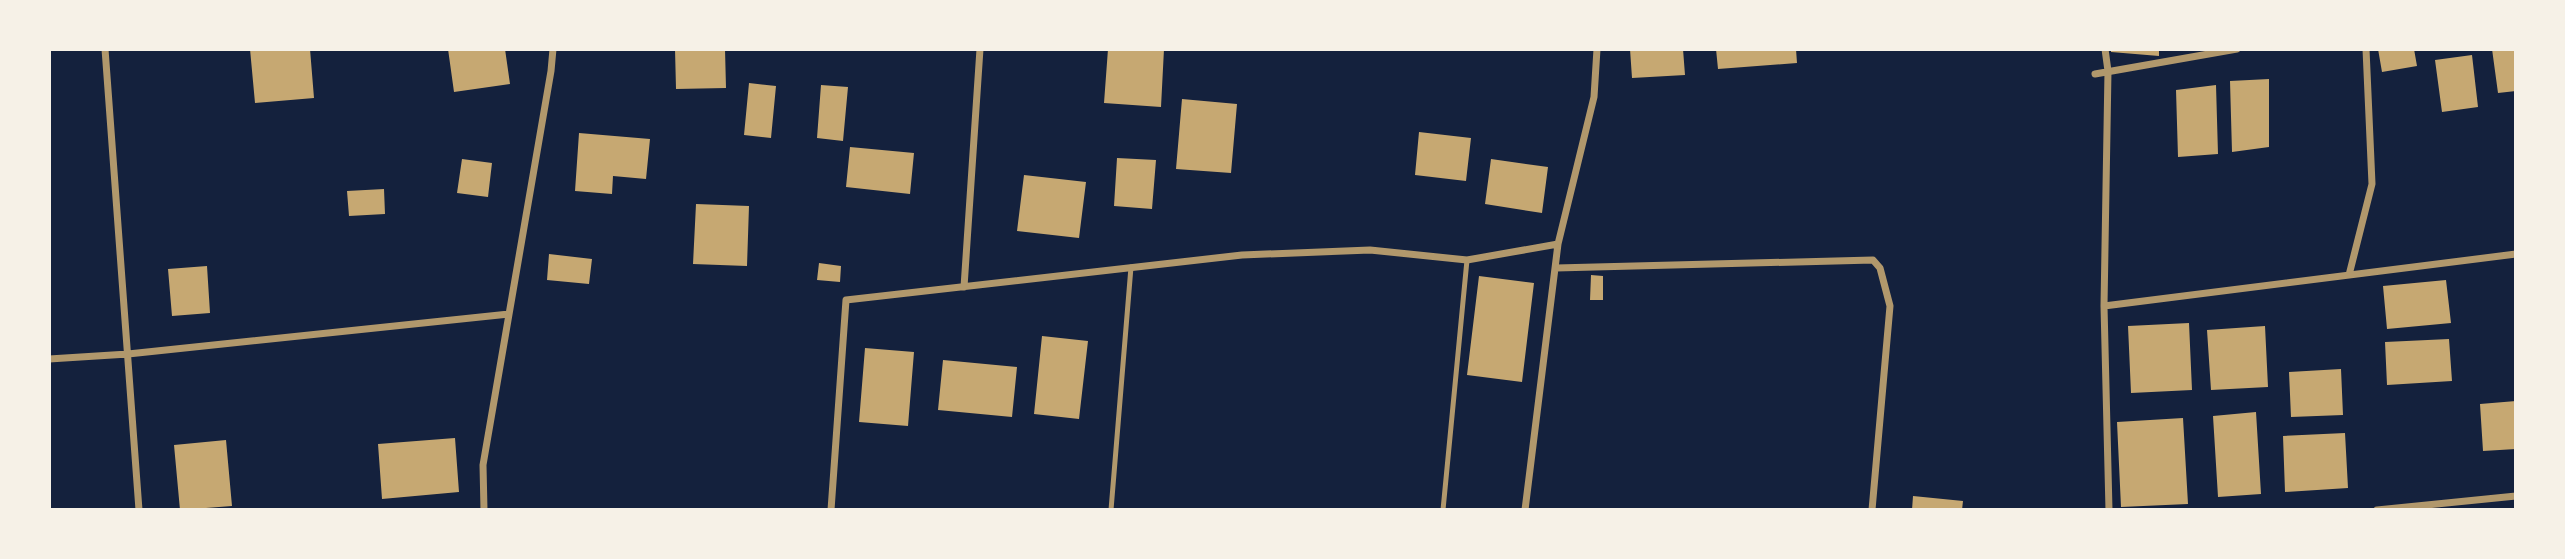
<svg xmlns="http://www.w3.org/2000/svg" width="2565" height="559" viewBox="0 0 2565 559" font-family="'Zilla Slab',serif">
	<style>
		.building { fill: #c6a872 }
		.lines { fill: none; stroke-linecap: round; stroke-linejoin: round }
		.service { stroke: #b1986c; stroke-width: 5 }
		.minor { stroke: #b1986c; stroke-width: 7 }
	</style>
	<rect width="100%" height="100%" fill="#14213d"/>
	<path class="building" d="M250,49h60l4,49 -59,5z
		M448,49h57l5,35 -56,8z
		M675,49h50l1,39 -50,1z
		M1108,49h56l-3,58 -57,-4z
		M1630,49h53l2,26 -53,3z
		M1716,49h80l1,14 -79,6z
		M2111,49h48v7l-48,-4z
		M2378,49h36l3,17 -35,6z
		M2492,49h24v42l-18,2z
		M2472,55l6,52 -36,5 -7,-52z
		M2269,79v68l-37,5 -2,-71z
		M749,83l27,3 -5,52 -27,-3z
		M821,85l27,2 -5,54 -26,-3z
		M2216,85l2,69 -40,3 -2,-67z
		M1182,99l55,5 -6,69 -55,-4z
		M1419,132l52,6 -5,43 -51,-6z
		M579,133l71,6 -4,40 -33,-3 -1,18 -37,-3z
		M850,147l64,6 -4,41 -64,-7z
		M1117,158l39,2 -4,49 -38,-3z
		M462,159l30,4 -4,34 -31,-4z
		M1491,159l57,8 -6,46 -57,-9z
		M1024,175l62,7 -7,56 -62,-7z
		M384,189l1,25 -36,2 -2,-25z
		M696,204l53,2 -2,60 -54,-2z
		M549,254l43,5 -3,25 -42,-4z
		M819,263l22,3 -1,16 -23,-2z
		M207,266l3,47 -38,3 -4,-47z
		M1591,275l12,1v24h-13z
		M1479,276l55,7 -12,99 -55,-7z
		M2446,280l5,43 -64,6 -4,-43z
		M2189,323l3,67 -61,3 -3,-67z
		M2265,326l3,61 -57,3 -4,-60z
		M1042,336l46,5 -9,78 -45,-5z
		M2449,339l3,42 -65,4 -2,-43z
		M865,348l49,4 -6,74 -49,-4z
		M943,360l74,7 -5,50 -74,-7z
		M2341,369l2,46 -52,2 -2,-45z
		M2516,401v48l-33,2 -3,-47z
		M2256,412l5,82 -43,3 -5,-81z
		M2183,418l5,86 -67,3 -4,-85z
		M2345,433l3,55 -63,4 -2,-56z
		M455,438l4,54 -77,7 -4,-55z
		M226,440l6,66 -52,4 -6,-65z
		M1913,496l50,5 -1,9h-50z"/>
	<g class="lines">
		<path class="service" d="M1111,510l20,-243
			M1443,510l24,-250"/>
		<path class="minor" d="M105,49l34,461
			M2105,49l3,22 -4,235 5,204
			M2095,74l142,-25
			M1556,268l317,-8 7,8 10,38 -18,204
			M2349,275l23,-91 -6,-135
			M964,287l16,-238
			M2104,306l412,-52
			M49,359l79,-5 381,-40
			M484,510l-1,-45 68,-394 2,-22
			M831,510l15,-210 396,-45 128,-5 97,10 91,-16
			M1525,510l33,-266 36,-147 3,-48
			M2377,510l139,-14"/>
	</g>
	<rect width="2565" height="559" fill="none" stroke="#f6f1e7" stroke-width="102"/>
</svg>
